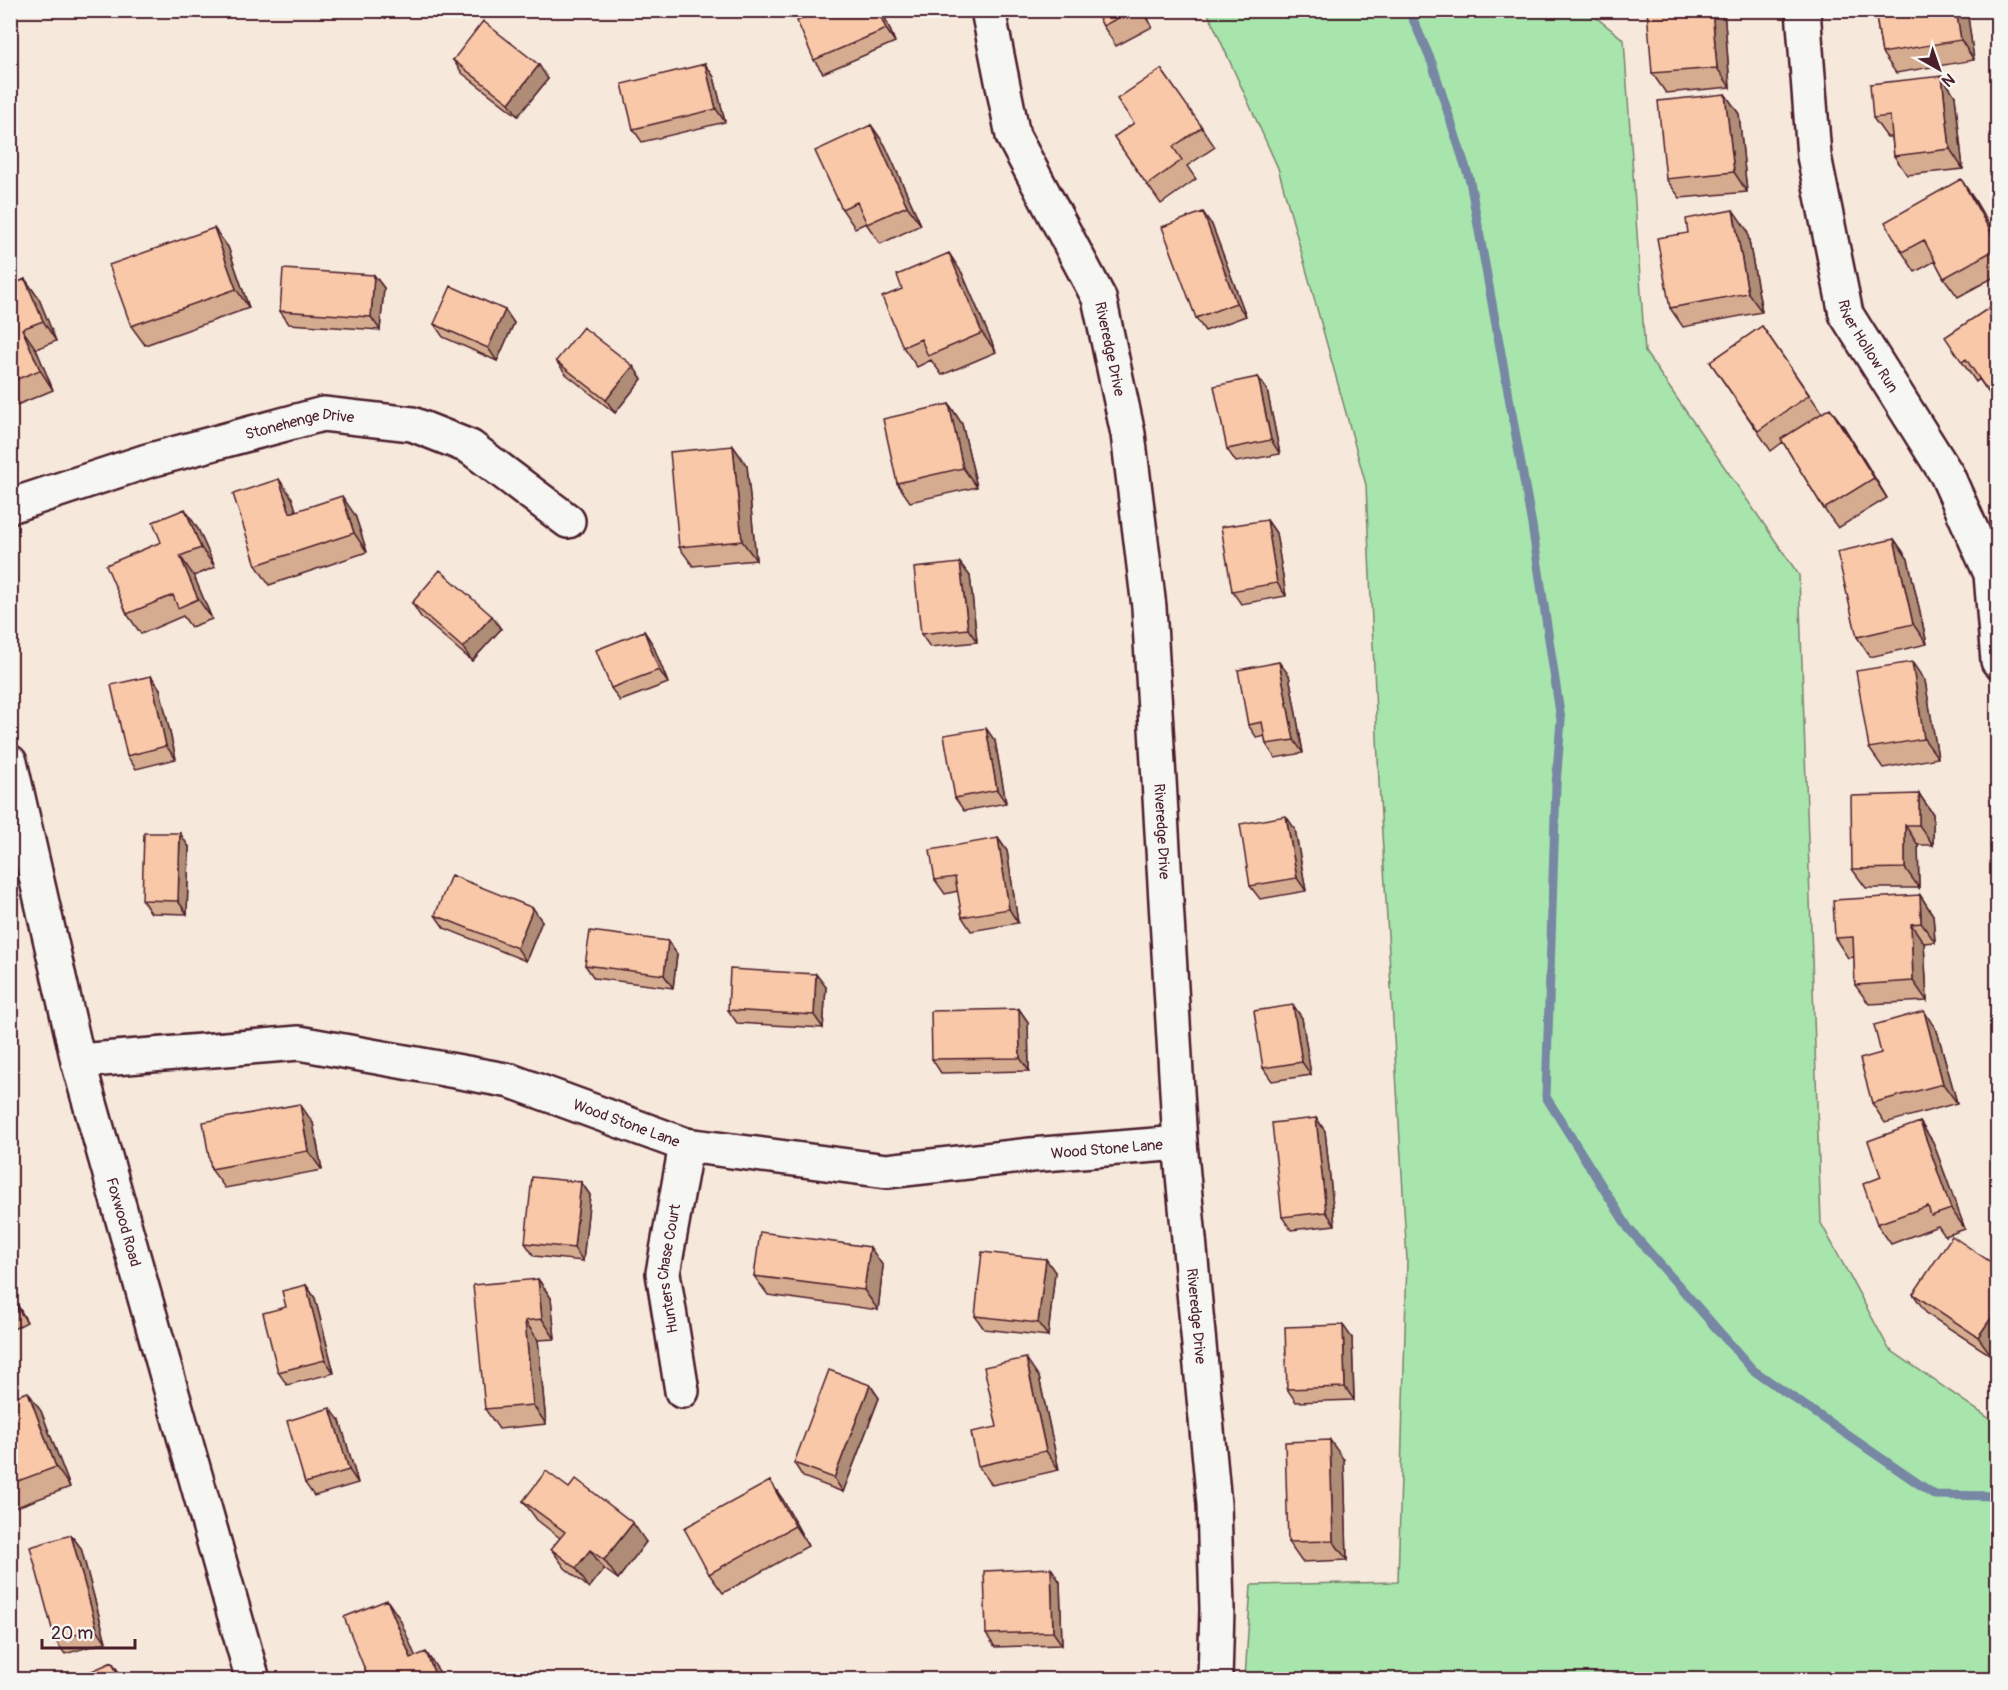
<svg xmlns="http://www.w3.org/2000/svg" width="2008" height="1690" viewBox="0 0 2008 1690" font-family="Pangolin,sans-serif">
	<style>
		.green { fill: #a7e5ac; stroke: #78826c; stroke-width: 1.5 }
		.lines { fill: none; stroke-linecap: round; stroke-linejoin: round }
		.stream { stroke: #7787a4; stroke-width: 9 }
		.street-casing { stroke: #4a1f2b; stroke-width: 38 }
		.street { stroke: #f6f6f2; stroke-width: 33 }
		.wall { fill: #d6ac90; stroke: #4a1f2b; stroke-width: 1.5 }
		.shaded-wall { fill: #ae8c76; stroke: #4a1f2b; stroke-width: 1.5 }
		.building { fill: #f9c8a8; stroke: #4a1f2b; stroke-width: 1.5 }
		.labels { text-anchor: middle; dominant-baseline: central; stroke-width: 5; stroke-linejoin: round; paint-order: stroke }
		.street-label { font-size: 15px; fill: #4a1f2b; stroke: #f6f6f2 }
	</style>
	<rect width="100%" height="100%" fill="#f7e8dc"/>
	<filter id="ink" filterUnits="userSpaceOnUse"><feTurbulence type="fractalNoise" baseFrequency=".0167" numOctaves="2"/><feDisplacementMap in="SourceGraphic" scale="12" xChannelSelector="R" yChannelSelector="G"/><feConvolveMatrix kernelMatrix="1 2 1 2 8 2 1 2 1" color-interpolation-filters="sRGB"/></filter>
	<g filter="url(#ink)">
		<path class="green" d="M1207,11h381l36,29 21,312 154,223 22,648 68,126 108,75v255h-752l6,-94 147,-3 9,-322 -28,-478 -13,-297 -88,-317z"/>
		<g class="lines">
			<path class="stream" d="M1409,10l23,53 38,118 62,344 29,195 -5,65 -10,312 83,132 124,141 182,125 63,1"/>
			<g class="street-casing">
				<g id="street">
					<path id="s1" d="M988,10l25,126 86,162 29,136 21,173 31,536 34,361 3,105 -2,71"/>
					<path id="s2" d="M1803,10l11,146 32,158 101,161 44,99 7,87"/>
					<path id="s3" d="M10,506l137,-45 176,-47 89,10 58,23 98,74"/>
					<path id="s4" d="M10,762l68,299 175,619"/>
					<path id="s5" d="M78,1061l221,-18 212,38 175,64 201,26 144,-16 149,-12"/>
					<path id="s6" d="M682,1391l-19,-118 23,-128"/>
				</g>
			</g>
			<use href="#street" class="street"/>
		</g>
		<path class="wall" d="M821,10h61l13,32 -72,31 -9,-13z
			M1095,10h49l8,17 -36,19 -13,-20z
			M1724,10l6,77 -64,6 -14,-20z
			M1870,10h97l7,50 -78,13 -14,-20 -6,-36h-2z
			M453,60l95,19 -30,37 -56,-43z
			M705,64l9,13 11,45 -83,20 -9,-13z
			M1161,69l54,78 -28,19 9,13 -35,25 -47,-67 20,-14z
			M1942,76l13,20 8,73 -56,6 -13,-19 -2,-19h-5l-14,-19z
			M1725,94l14,20 8,78 -67,6 -14,-19z
			M871,125l14,20 36,80 -41,19 -14,-21 -11,5 -13,-19z
			M1974,199l24,41v35l-40,22 -14,-19 -9,-17 -20,11 -13,-20z
			M1212,225l34,91 -41,15 -9,-13z
			M1747,230l15,82 -79,15 -13,-19z
			M228,247l21,61 -104,37 -14,-19z
			M962,273l34,79 -54,23 -11,-15 -14,7 -14,-20z
			M374,275l10,13 -4,42 -91,-6 -9,-13z
			M25,279l14,20 17,42 -20,8 17,41 -41,17 -2,-3v-118z
			M1998,302v104l-19,-27 -3,3 -14,-20z
			M505,310l9,13 -17,38 -54,-24 -9,-13z
			M1762,326l60,87 22,14 43,71 -49,30 -14,-19 -41,-67 -12,9 -61,-89z
			M556,361l86,18 -27,34 -49,-39z
			M1258,377l9,13 13,64 -44,8 -9,-13z
			M949,404l13,20 15,63 -67,15 -13,-19z
			M733,446l14,20 9,94 -63,6 -14,-19z
			M292,498l4,13 59,4 12,37 -98,33 -13,-20z
			M1267,520l9,13 10,63 -45,8 -9,-13z
			M198,529l17,38 -21,9 18,43 -21,8 -8,-11 -42,18 -14,-20z
			M1894,539l14,20 19,85 -57,13 -13,-20z
			M960,563l10,13 7,66 -47,5 -9,-13z
			M412,603l89,26 -29,32 -51,-44z
			M644,631l9,14 15,38 -48,18 -9,-13z
			M1289,675l14,78 -28,5 -9,-14 -1,-8 -8,2 -9,-13z
			M151,676l9,13 16,70 -40,10 -9,-13z
			M1925,681l13,77 -55,10 -14,-20z
			M995,741l11,62 -42,8 -9,-13z
			M1919,794l14,20v31h-15l1,43h-53l-14,-19z
			M1295,829l11,62 -46,8 -10,-13z
			M998,838l9,13 11,72 -47,8 -9,-14 -4,-26 -13,3 -10,-14z
			M189,847l-2,67 -36,-1 -9,-13z
			M1920,895l13,20 2,27 -11,1 3,58 -58,3 -14,-19 -1,-28 -6,1 -13,-20z
			M435,915l107,6 -16,40 -82,-33z
			M677,954l-4,34 -79,-10 -9,-13z
			M826,987l-3,41 -86,-5 -9,-13z
			M1293,1005l9,13 9,57 -39,6 -9,-13z
			M1019,1009l9,13 1,49 -88,2 -9,-14z
			M1937,1031l20,72 -72,20 -13,-20 9,-50z
			M1316,1118l9,13 10,94 -44,5 -9,-13z
			M1920,1122l13,20 32,87 -20,7 -7,-10 -47,18 -14,-20 4,-47z
			M313,1123l9,47 -97,18 -14,-19z
			M581,1182l9,13 -7,66 -49,-5 -9,-13z
			M883,1266l-5,44 -110,-15 -14,-19z
			M1998,1267v81l-6,8 -65,-42 -14,-20z
			M1055,1272l-7,64 -64,-7 -9,-13z
			M538,1279l13,19 4,41 -17,1 8,84 -47,5 -14,-20z
			M306,1285l9,13 19,75 -47,12 -9,-13z
			M10,1291l17,31 -17,9z
			M1352,1338l2,62 -58,2 -9,-13z
			M1039,1377l20,93 -67,15 -14,-19 19,-39z
			M870,1385l9,13 -36,94 -40,-15 -9,-14z
			M10,1398l31,13 29,76 -56,21 -4,-6z
			M340,1421l18,62 -44,13 -9,-13z
			M1344,1460l3,100 -45,2 -14,-20z
			M770,1481l13,19 25,46 -85,47 -14,-19z
			M569,1488l77,54 -28,37 -14,-10 -15,19 -24,-20 -14,-19 9,-11 -23,-18 -14,-19z
			M71,1535l10,13 25,94 -41,12 -10,-14z
			M1051,1568l9,14 2,63 -67,2 -9,-13z"/>
		<path class="shaded-wall" d="M878,10h4l13,32 -9,-13z
			M1141,10h3l8,17z
			M1712,10h12l6,77 -13,-19z
			M1956,10h11l7,50 -13,-20z
			M705,64l9,13 11,45 -9,-13z
			M539,65l9,14 -30,37 -9,-13z
			M1942,76l13,20 8,73 -13,-20z
			M1725,94l14,20 8,78 -13,-20z
			M871,125l14,20 36,80 -14,-19z
			M1961,179l13,20 24,41v5z
			M1733,210l14,20 15,82 -14,-19z
			M1203,212l9,13 34,91 -10,-13z
			M214,228l14,19 21,61 -13,-19z
			M949,253l13,20 34,79 -14,-19z
			M374,275l10,13 -4,42 -9,-13z
			M25,279l14,20 17,42 -13,-20z
			M505,310l9,13 -17,38 -9,-13z
			M22,329l14,20 17,41 -13,-20z
			M633,366l9,13 -27,34 -9,-13z
			M1258,377l9,13 13,64 -9,-14z
			M949,404l13,20 15,63 -14,-19z
			M1830,408l14,19 43,71 -13,-20z
			M733,446l14,20 9,94 -14,-19z
			M279,479l13,19 11,34 -13,-19z
			M342,496l13,19 12,37 -13,-19z
			M185,509l13,20 17,38 -14,-19z
			M1267,520l9,13 10,63 -9,-13z
			M1894,539l14,20 19,85 -14,-20z
			M180,556l14,20 18,43 -14,-20z
			M960,563l10,13 7,66 -9,-13z
			M492,616l9,13 -29,32 -9,-13z
			M644,631l9,14 15,38 -9,-13z
			M1279,662l10,13 14,78 -9,-13z
			M1912,662l13,19 13,77 -14,-19z
			M151,676l9,13 16,70 -10,-13z
			M986,728l9,13 11,62 -9,-13z
			M1919,794l14,20v31l-14,-20z
			M1286,816l9,13 11,62 -9,-13z
			M1905,825l13,20 1,43 -14,-20z
			M180,833l9,14 -2,67 -9,-13z
			M998,838l9,13 11,72 -9,-14z
			M1920,895l13,20 2,27 -14,-19z
			M533,908l9,13 -16,40 -9,-13z
			M1911,924l13,19 3,58 -14,-20z
			M668,941l9,13 -4,34 -9,-13z
			M816,974l10,13 -3,41 -9,-13z
			M1293,1005l9,13 9,57 -9,-13z
			M1019,1009l9,13 1,49 -9,-13z
			M1924,1011l13,20 20,72 -14,-19z
			M300,1104l13,19 9,47 -14,-19z
			M1316,1118l9,13 10,94 -9,-13z
			M1920,1122l13,20 32,87 -14,-20z
			M581,1182l9,13 -7,66 -9,-13z
			M870,1247l13,19 -5,44 -14,-20z
			M1046,1259l9,13 -7,64 -10,-13z
			M538,1279l13,19 4,41 -13,-20z
			M306,1285l9,13 19,75 -9,-13z
			M10,1291l17,31 -9,-13 -8,-13z
			M1998,1308v40l-6,8 -14,-19z
			M525,1321l13,19 8,84 -13,-19z
			M1343,1325l9,13 2,62 -9,-13z
			M1026,1358l13,19 20,93 -13,-19z
			M870,1385l9,13 -36,94 -9,-14z
			M28,1392l13,19 29,76 -14,-20z
			M330,1408l10,13 18,62 -9,-13z
			M1330,1440l14,20 3,100 -14,-19z
			M770,1481l13,19 25,46 -13,-20z
			M633,1523l13,19 -28,37 -14,-19z
			M71,1535l10,13 25,94 -9,-13z
			M590,1550l14,19 -15,19 -13,-20z
			M1051,1568l9,14 2,63 -9,-13z
			M387,1600l13,19 24,58 -13,-19z
			M426,1652l13,19 4,9h-6z
			M112,1662l9,13 2,5h-3z"/>
		<path class="building" d="M821,10h57l8,19 -72,31 -17,-39z
			M1095,10h38l-30,16z
			M1647,10h65l5,58 -65,5z
			M1875,10h81l5,30 -79,13z
			M483,21l56,44 -30,38 -56,-43z
			M705,64l11,45 -83,20 -11,-45z
			M1161,69l41,58 -29,20 9,13 -35,25 -33,-48 20,-14 -17,-24z
			M1942,76l8,73 -56,7 -4,-40 -17,2 -3,-34z
			M1725,94l9,78 -68,7 -8,-78z
			M871,125l36,81 -40,18 -10,-22 -15,7 -27,-58z
			M1961,179l37,66v3l-54,30 -20,-38 -22,12 -17,-30z
			M1733,210l15,83 -78,15 -13,-70 31,-5 -2,-14z
			M1203,212l33,91 -40,15 -34,-91z
			M214,228l22,61 -105,37 -22,-61z
			M949,253l33,80 -54,23 -7,-17 -18,8 -21,-50 20,-8 -5,-14z
			M283,269l91,6 -3,42 -91,-6z
			M25,279l18,42 -21,8 18,41 -30,12v-96z
			M451,286l54,24 -17,38 -54,-24z
			M1998,302v90l-7,4 -25,-37 -4,3 -17,-25z
			M1762,326l47,69 -51,36 -48,-69z
			M583,327l50,39 -27,34 -50,-39z
			M1258,377l13,63 -44,9 -13,-63z
			M949,404l14,64 -66,15 -14,-64z
			M1830,408l44,70 -50,31 -43,-70z
			M733,446l9,95 -63,6 -9,-95z
			M279,479l11,34 52,-17 12,37 -98,32 -23,-71z
			M185,509l16,39 -21,8 18,43 -20,9 -5,-13 -46,19 -21,-49 55,-23 -8,-20z
			M1267,520l10,63 -45,8 -11,-64z
			M1894,539l19,85 -56,13 -20,-85z
			M960,563l8,66 -47,5 -7,-66z
			M440,570l52,46 -29,32 -51,-45z
			M644,631l15,39 -48,18 -15,-38z
			M1279,662l15,78 -28,4 -4,-22 -14,3 -10,-55z
			M1912,662l12,77 -55,9 -13,-77z
			M151,676l15,70 -39,10 -16,-71z
			M986,728l11,62 -42,8 -11,-63z
			M1919,794v31h-14v43l-53,1 -1,-73z
			M1286,816l11,62 -47,8 -10,-62z
			M144,833h36l-2,68 -36,-1z
			M998,838l11,71 -47,8 -7,-40 -20,3 -5,-30z
			M451,875l82,33 -16,40 -82,-33z
			M1920,895l1,28 -10,1 2,57 -58,4 -2,-48 -18,1 -2,-38z
			M590,931l78,10 -4,34 -79,-10z
			M730,969l86,5 -2,41 -86,-5z
			M1293,1005l9,57 -39,6 -9,-57z
			M1019,1009l1,49 -88,1 -1,-48z
			M1924,1011l19,73 -71,19 -12,-44 21,-6 -7,-28z
			M300,1104l8,47 -97,18 -8,-47z
			M1316,1118l10,94 -44,5 -10,-94z
			M1920,1122l31,87 -20,7 -3,-10 -51,18 -14,-40 18,-7 -13,-36z
			M532,1177l49,5 -7,66 -49,-5z
			M760,1232l110,15 -6,43 -110,-14z
			M1952,1236l46,31v41l-20,29 -65,-43z
			M982,1252l64,7 -8,64 -63,-7z
			M538,1279l4,40 -17,2 8,84 -48,4 -12,-124z
			M306,1285l19,75 -47,12 -15,-59 23,-6 -4,-16z
			M10,1296l8,13 -8,4z
			M1343,1325l2,62 -58,2 -2,-62z
			M1026,1358l20,93 -68,15 -7,-34 26,-5 -13,-60z
			M829,1370l41,15 -36,93 -40,-15z
			M28,1392l28,75 -46,17v-86z
			M330,1408l19,62 -44,13 -18,-62z
			M1330,1440l3,101 -45,1 -3,-100z
			M546,1471l23,17 7,-9 57,44 -29,37 -14,-10 -14,18 -25,-19 14,-17 -42,-31z
			M770,1481l25,45 -86,48 -25,-46z
			M71,1535l26,94 -42,11 -25,-93z
			M1051,1568l2,64 -67,2 -2,-63z
			M387,1600l24,58 15,-6 11,28h-68l-25,-63z
			M112,1662l8,18 -46,-1z"/>
	</g>
	<g class="labels">
		<g class="street-label">
			<text stroke="none"><textPath href="#s2" startOffset="346">River Hollow Run</textPath></text>
			<text stroke="none"><textPath href="#s1" startOffset="364">Riveredge Drive</textPath></text>
			<text stroke="none"><textPath href="#s3" startOffset="302">Stonehenge Drive</textPath></text>
			<text stroke="none"><textPath href="#s1" startOffset="850">Riveredge Drive</textPath></text>
			<text stroke="none"><textPath href="#s5" startOffset="560">Wood Stone Lane</textPath></text>
			<text stroke="none"><textPath href="#s5" startOffset="1047">Wood Stone Lane</textPath></text>
			<text stroke="none"><textPath href="#s4" startOffset="474">Foxwood Road</textPath></text>
			<text stroke="none"><textPath href="#s6" startOffset="124">Hunters Chase Court</textPath></text>
			<text stroke="none"><textPath href="#s1" startOffset="1336">Riveredge Drive</textPath></text>
		</g>
	</g>
	<rect width="2008" height="1690" fill="none" stroke="#f6f6f2" stroke-width="36"/>
	<rect x="18" y="18" width="1972" height="1654" fill="none" stroke="#4a1f2b" stroke-width="2" filter="url(#ink)"/>
	<g transform="translate(1939 69) rotate(140)" stroke="#f6f6f2" stroke-width="4.5" paint-order="stroke">
	<path d="M0-4.5L10 22L0 15L-10 22Z" fill="#4a1f2b"/>
	<text y="-9" font-size="16" font-weight="bold" text-anchor="middle" fill="#4a1f2b">N</text>
	</g>
	<path d="M42 1639v9h93v-9" fill="none" stroke="#4a1f2b" stroke-width="3"/>
	<text x="51" y="1639" font-size="18" fill="#4a1f2b" stroke="#f6f6f2" stroke-width="4.5" paint-order="stroke">20 m</text>
</svg>
